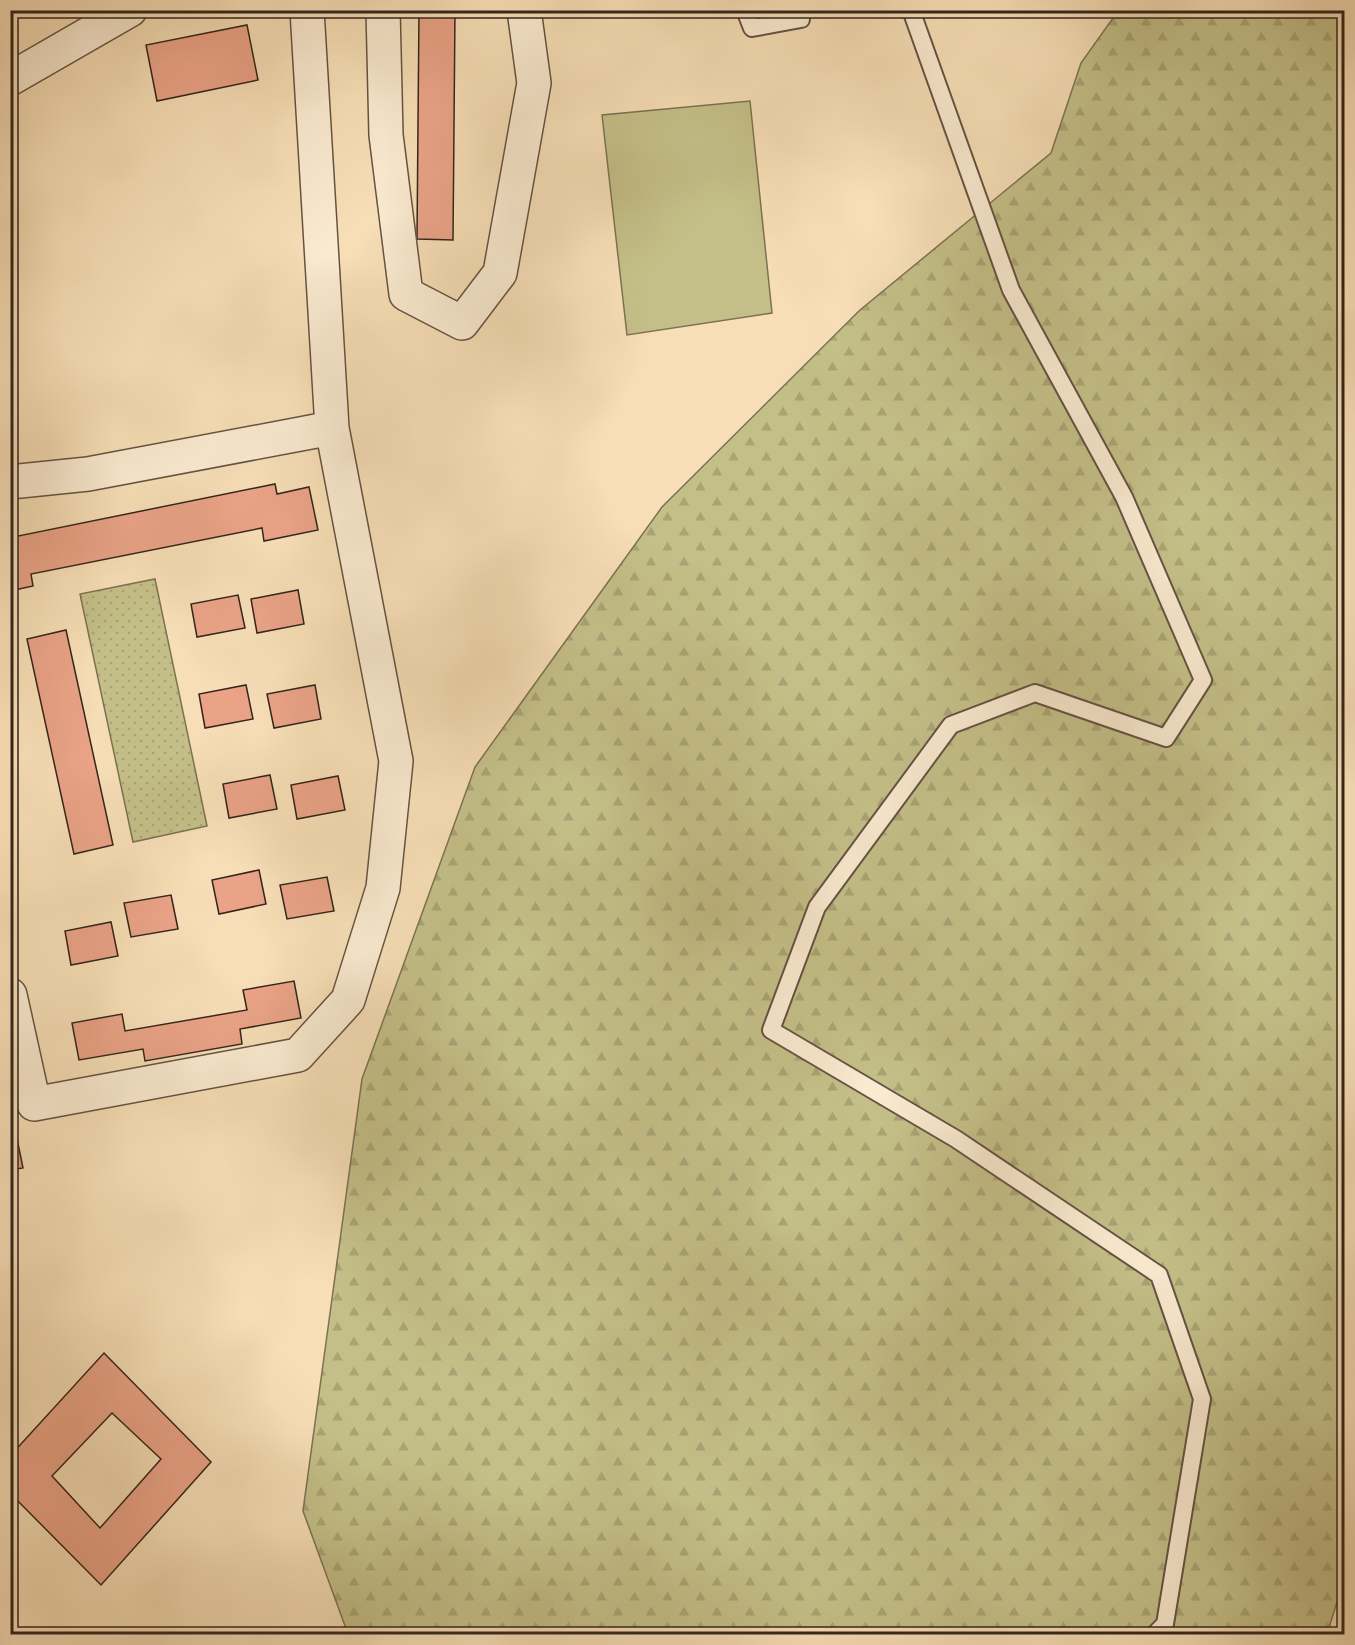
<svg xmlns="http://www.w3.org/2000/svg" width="1355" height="1645" viewBox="0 0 1355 1645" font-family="'IM FELL French Canon',serif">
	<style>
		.grass { fill: url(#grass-dots); stroke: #7c7252; stroke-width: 1.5 }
		.forest { fill: url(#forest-firs); stroke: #7c7252; stroke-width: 1.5 }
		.pitch { fill: #c4bf88; stroke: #7c7252; stroke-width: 1.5 }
		.building { fill: #eaa387; stroke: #34251c; stroke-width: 1.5; fill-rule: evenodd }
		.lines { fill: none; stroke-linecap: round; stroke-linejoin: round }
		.service-casing { stroke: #655342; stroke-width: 20 }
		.minor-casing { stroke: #655342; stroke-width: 36 }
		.service { stroke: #faead0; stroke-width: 16 }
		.minor { stroke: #faead0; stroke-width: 33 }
	</style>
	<defs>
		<pattern id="grass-dots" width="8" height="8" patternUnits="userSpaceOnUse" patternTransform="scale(1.5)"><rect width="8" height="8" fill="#c4bf88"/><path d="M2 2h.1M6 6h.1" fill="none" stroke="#a9a475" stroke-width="1.8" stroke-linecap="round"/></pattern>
		<pattern id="forest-firs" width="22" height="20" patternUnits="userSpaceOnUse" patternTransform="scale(1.5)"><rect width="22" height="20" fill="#c4bf88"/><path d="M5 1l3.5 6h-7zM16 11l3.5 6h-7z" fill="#a9a475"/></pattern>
	</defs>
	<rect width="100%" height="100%" fill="#f7deb6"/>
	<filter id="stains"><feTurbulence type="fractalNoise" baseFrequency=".00333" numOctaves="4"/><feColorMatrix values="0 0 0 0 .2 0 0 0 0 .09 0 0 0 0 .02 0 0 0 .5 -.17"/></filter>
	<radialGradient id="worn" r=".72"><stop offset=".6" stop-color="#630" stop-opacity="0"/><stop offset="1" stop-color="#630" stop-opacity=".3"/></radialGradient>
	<path class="grass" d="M155,579l52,247 -74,16 -53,-248z"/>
	<path class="forest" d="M1118,11h226v1569l-17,54h-979l-45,-123 59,-432 113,-312 187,-260 198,-197 191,-157 30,-90z"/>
	<path class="pitch" d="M750,101l22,212 -145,22 -25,-220z"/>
	<path class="building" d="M419,10h36l-2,230 -36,-1z
		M247,25l11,55 -101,21 -11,-56z
		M275,484l2,10 32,-7 9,43 -54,11 -2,-13 -231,46 2,12 -23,5v-32l7,-2 -4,-20z
		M298,590l6,34 -47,9 -6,-34z
		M238,595l7,33 -48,9 -6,-33z
		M66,630l47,215 -39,9 -47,-215z
		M246,685l7,34 -48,9 -6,-34z
		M315,685l6,34 -47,9 -7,-34z
		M270,775l7,34 -48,9 -6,-34z
		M338,776l7,34 -48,9 -6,-34z
		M259,870l7,34 -47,10 -7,-34z
		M327,877l7,34 -47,8 -7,-34z
		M171,895l7,34 -47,8 -7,-34z
		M111,922l7,34 -47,9 -6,-34z
		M294,981l7,37 -61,11 2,15 -97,17 -2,-12 -64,11 -7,-37 50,-9 3,17 122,-21 -4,-20z
		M10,1105l13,63 -13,2z
		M104,1353l107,109 -110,123 -91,-92v-37zM112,1413l49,46 -61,69 -48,-52z"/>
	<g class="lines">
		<g class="service-casing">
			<path id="service" d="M745,10l7,18 49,-9 1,-9
				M911,10l100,280 113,207 79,183 -37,58 -131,-45 -84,32 -134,182 -46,123 185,109 203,136 43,124 -37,225 -10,10"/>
		</g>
		<g class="minor-casing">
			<path id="minor" d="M383,10l3,125 20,159 56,29 38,-50 34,-190 -10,-73
				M10,79l120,-69
				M10,482l78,-8 244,-46 -25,-418
				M10,995l24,109 264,-49 50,-55 35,-112 13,-127 -64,-333"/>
		</g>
		<use href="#service" class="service"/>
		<use href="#minor" class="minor"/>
	</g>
	<rect width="1355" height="1645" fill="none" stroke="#f7deb6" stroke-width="36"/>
	<rect x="12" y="12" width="1331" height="1621" fill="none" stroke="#34251c" stroke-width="3"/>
	<rect x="18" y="18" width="1319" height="1609" fill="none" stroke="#34251c" stroke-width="1.5"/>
	<rect width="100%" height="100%" filter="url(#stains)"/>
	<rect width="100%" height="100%" fill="url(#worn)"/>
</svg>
